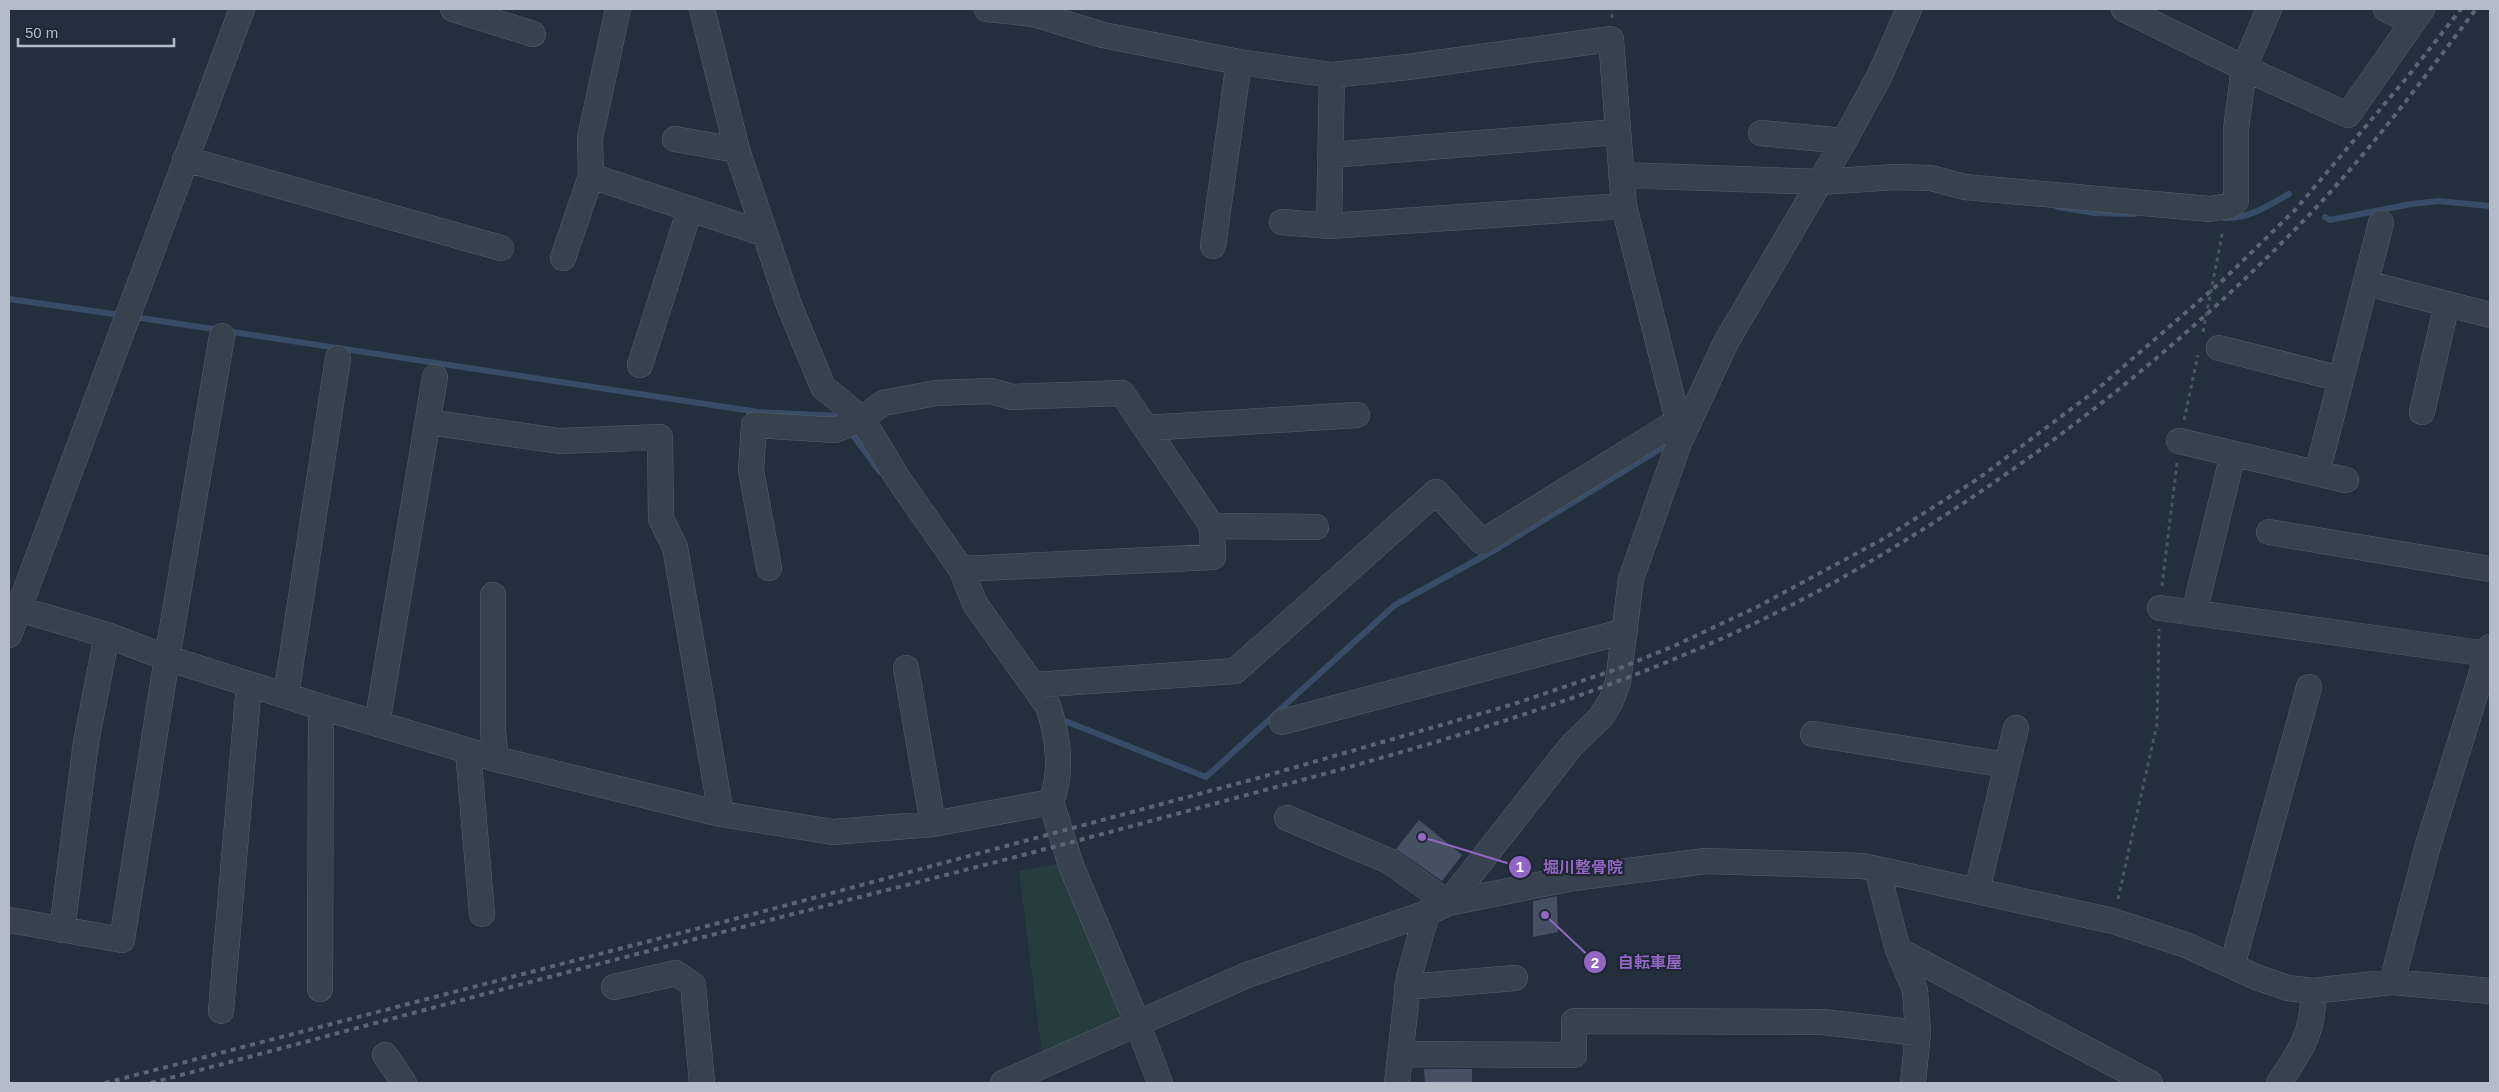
<svg xmlns="http://www.w3.org/2000/svg" width="2499" height="1092" viewBox="0 0 2499 1092" font-family="Arial,'Noto Sans JP',sans-serif">
	<style>
		.green { fill: #263c3f }
		.lines { fill: none; stroke-linecap: round; stroke-linejoin: round }
		.stream { stroke: #394c67; stroke-width: 6 }
		.building { fill: #455162 }
		.street-casing { stroke: #565f6c; stroke-width: 26 }
		.path { stroke: #44595c; stroke-width: 3; stroke-dasharray: 4 4; stroke-linecap: butt }
		.street { stroke: #38414e; stroke-width: 25 }
		.rail { stroke: #5a6575; stroke-width: 4; stroke-dasharray: 5 5; stroke-linecap: butt }
		.leader { fill: none; stroke: #9266c3; stroke-width: 2 }
		.callout-dot { fill: #9266c3; stroke: #1d2633; stroke-width: 2 }
		.mark-label { font-size: 15px; text-anchor: middle; font-weight: bold; fill: #fff }
		.callout-label { font-size: 16px; text-anchor: middle; font-weight: bold; fill: #9266c3; stroke: #1d2633; stroke-width: 4.5; stroke-linejoin: round; paint-order: stroke }
	</style>
	<rect width="100%" height="100%" fill="#242f3e"/>
	<path class="green" d="M1060,863l63,153 -81,39 -23,-184z"/>
	<g class="lines">
		<path class="stream" d="M2057,207l38,6 39,1
			M2325,217l5,3 81,-16 28,-3 51,5
			M2224,218c25,1 43,-12 65,-24
			M9,299l112,16
			M134,317l624,95 82,4 2,4
			M849,430l31,42
			M1060,719l146,58 189,-172 105,-58 170,-104"/>
	</g>
	<path class="building" d="M1419,820l43,35 -20,26 -46,-32z
		M1557,896l1,36 -25,5v-36z
		M1424,1069h48v14h-47z"/>
	<g class="lines">
		<g class="street-casing">
			<path id="street" d="M453,9l80,25
				M702,9l35,141 52,155 34,82 39,32 35,58 64,92 14,35 73,102c10,29 15,67 3,96l21,66 65,154 23,61
				M987,9l47,5 69,21 136,27 93,13 76,-8 203,-28 13,167 54,215 9,5
				M2124,9l120,59 104,47 74,-106
				M2386,9l27,13
				M1761,133l83,8
				M675,139l62,11
				M1331,155l286,-23
				M185,159l316,89
				M1621,175l200,7 74,-5 36,1 34,9 245,22 19,-3 7,-5v-72l8,-61 25,-59
				M591,176l-1,-38 28,-129
				M1282,222l47,4 295,-20
				M1329,226l3,-151
				M1213,246l26,-184
				M563,258l28,-82 174,58
				M2366,283l124,32
				M2219,348l122,31
				M640,365l50,-156
				M2422,412l25,-108
				M428,422l132,19 100,-4 1,82 14,28 46,267
				M1146,428l211,-13
				M2179,441l167,39
				M2317,473l64,-250
				M1212,526l104,1
				M2269,532l221,37
				M769,568l-18,-98 3,-45 81,5 27,-11 21,-16 53,-10 55,-2 21,6 110,-4 90,133 1,31 -252,12
				M493,595v137l3,27
				M9,606l98,29 60,23 154,49 175,52 225,55 112,18 100,-8 118,-22
				M2160,608l328,46
				M2194,613l39,-159
				M9,635l233,-626
				M906,668l27,156
				M1034,685l201,-14 201,-179 46,50 196,-121
				M286,695l52,-337
				M1282,722l343,-91
				M377,724l58,-347
				M1813,734l194,31 -30,126
				M468,751l14,163
				M2007,765l9,-37
				M1287,818l102,43 59,42
				M1877,869l21,81 17,40 3,43 -5,50
				M1448,903l124,-158 29,-28 10,-16 7,-19 13,-103 48,-136 47,-101 118,-201 36,-66 29,-66
				M9,920l113,20 45,-282 55,-322
				M62,930l24,-188 21,-107
				M1898,950l252,133
				M2232,966l77,-279
				M2392,982l36,-137 62,-198
				M614,987l62,-14 17,12 9,98
				M1407,987l108,-9
				M320,989l1,-282
				M221,1011l28,-327
				M1400,1054l174,1v-34l249,1 95,11
				M385,1055l19,28
				M1003,1083l244,-108 180,-62 21,-10 125,-25 133,-17 156,5 15,3 236,52 73,24 70,32 32,11 25,3 79,-9 98,9
				M1397,1083l12,-106 18,-64
				M2279,1083c21,-31 36,-53 34,-92"/>
		</g>
		<path class="path" d="M1612,18v-9
			M2203,332l20,-102
			M2184,420l14,-65
			M2162,586l15,-123
			M2118,899l39,-175 2,-95"/>
		<use href="#street" class="street"/>
		<path class="rail" d="M105,1083l675,-176 478,-129 256,-74 106,-36 54,-22 83,-39 128,-69 94,-60 115,-86 127,-110 75,-73 113,-134 52,-66
			M151,1083c166,-44 331,-89 498,-132 166,-43 332,-84 498,-129 233,-64 471,-120 684,-238 174,-97 341,-226 479,-370 61,-64 113,-135 166,-205"/>
	</g>
	<path class="leader" d="M1422 837L1520 867M1545 915L1595 962"/>
	<g class="callout-dot">
		<circle cx="1422" cy="837" r="5"/>
		<circle cx="1545" cy="915" r="5"/>
		<circle cx="1520" cy="867" r="12"/>
		<circle cx="1595" cy="962" r="12"/>
	</g>
	<g class="mark-label">
		<text x="1520" y="872">1</text>
		<text x="1595" y="968">2</text>
	</g>
	<g class="callout-label">
		<text x="1583" y="873">堀川整骨院</text>
		<text x="1650" y="968">自転車屋</text>
	</g>
	<rect width="2499" height="1092" fill="none" stroke="#b4bcc9" stroke-width="20"/>
	<path d="M18 38v8h156v-8" fill="none" stroke="#b4bcc9" stroke-width="2.5"/>
	<text x="25" y="38" font-size="15" fill="#b4bcc9" stroke="#1d2633" stroke-width="4" paint-order="stroke">50 m</text>
</svg>
